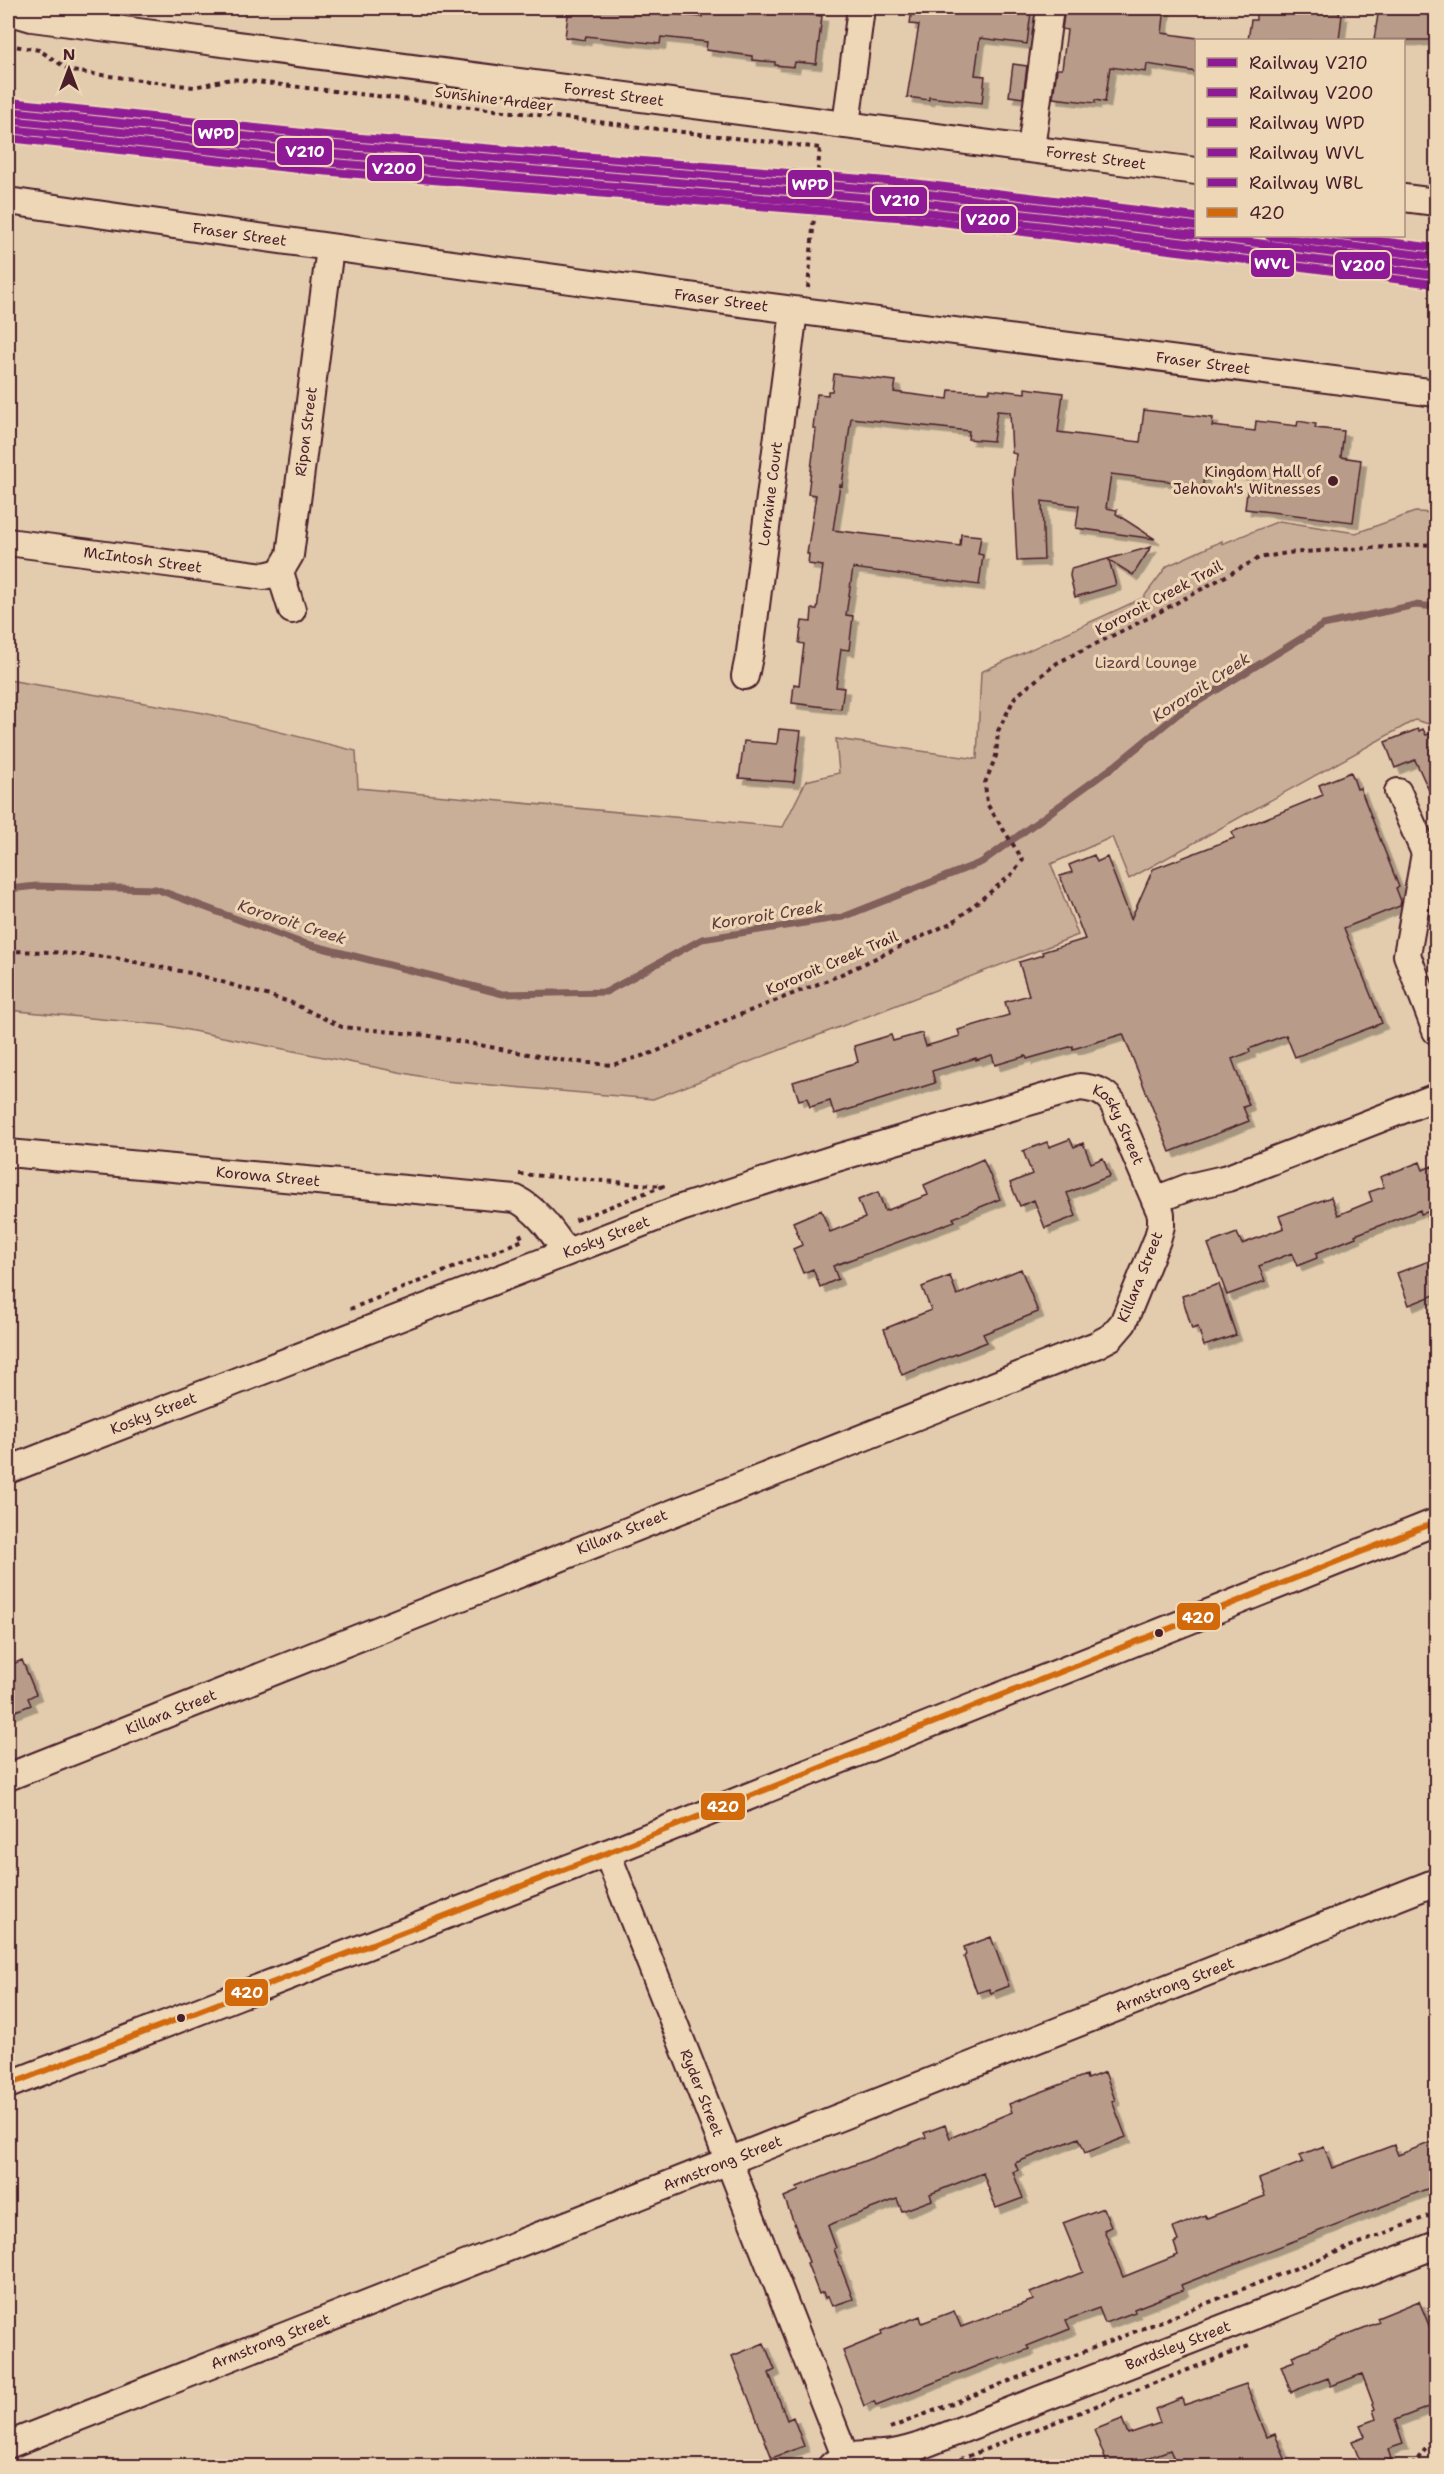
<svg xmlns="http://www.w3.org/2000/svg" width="1444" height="2474" viewBox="0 0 1444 2474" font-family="'Shantell Sans',sans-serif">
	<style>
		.green { fill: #caaf98; stroke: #8a6762; stroke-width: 1.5 }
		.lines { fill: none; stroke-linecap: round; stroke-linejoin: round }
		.stream { stroke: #815e5a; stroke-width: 7 }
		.building { fill: #b89b89; stroke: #4a1f2b; stroke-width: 1.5; filter: url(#shadow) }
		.minor-casing { stroke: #4a1f2b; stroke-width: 30 }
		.path { stroke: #4a1f2b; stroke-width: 4; stroke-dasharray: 4.5 4.5; stroke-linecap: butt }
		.minor { stroke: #edd7b6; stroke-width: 26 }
		.bus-1-casing { stroke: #edd7b6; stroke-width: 10 }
		.bus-1 { stroke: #d2690b; stroke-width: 6 }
		.rail-1-casing { stroke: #edd7b6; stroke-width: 12 }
		.rail-2-casing { stroke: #edd7b6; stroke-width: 12 }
		.rail-3-casing { stroke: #edd7b6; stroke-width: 12 }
		.rail-4-casing { stroke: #edd7b6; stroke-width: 12 }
		.rail-5-casing { stroke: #edd7b6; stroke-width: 12 }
		.rail-1 { stroke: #8f1a95; stroke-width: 8 }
		.rail-2 { stroke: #8f1a95; stroke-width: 8 }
		.rail-3 { stroke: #8f1a95; stroke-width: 8 }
		.rail-4 { stroke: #8f1a95; stroke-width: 8 }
		.rail-5 { stroke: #8f1a95; stroke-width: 8 }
		.poi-dot { fill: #4a1f2b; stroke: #edd7b6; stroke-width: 2 }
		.labels { text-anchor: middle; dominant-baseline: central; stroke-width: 6; stroke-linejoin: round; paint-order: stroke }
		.street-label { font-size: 15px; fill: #4a1f2b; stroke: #edd7b6 }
		.poi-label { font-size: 15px; fill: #4a1f2b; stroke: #edd7b6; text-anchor: end }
		.park-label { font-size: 15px; fill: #643c41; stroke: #edd7b6 }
		.water-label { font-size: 16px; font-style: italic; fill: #61393e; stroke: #edd7b6 }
		.line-badge { stroke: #edd7b6; stroke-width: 2 }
		.badge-label { font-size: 16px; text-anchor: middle; font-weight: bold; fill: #fff }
	</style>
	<defs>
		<filter id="shadow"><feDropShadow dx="5.5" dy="5.5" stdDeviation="0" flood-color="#0004"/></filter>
	</defs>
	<rect width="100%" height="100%" fill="#e3ccae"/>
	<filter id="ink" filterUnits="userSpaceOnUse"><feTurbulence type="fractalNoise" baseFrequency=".0167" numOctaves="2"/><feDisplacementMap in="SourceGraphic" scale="12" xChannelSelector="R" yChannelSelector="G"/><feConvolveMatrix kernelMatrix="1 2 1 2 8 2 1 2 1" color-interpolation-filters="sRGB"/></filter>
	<g filter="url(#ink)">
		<path class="green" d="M1415,512l21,1v213l-21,-6 -286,159 -17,-42 -61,27 27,71 -425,164 -209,-18 -281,-56 -155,-15v-330l196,33 152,38 2,37 425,39 23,-46 33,-8 -3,-34 141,20 4,-87 162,-74 24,-32 55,-25v3l57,-23 77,12z"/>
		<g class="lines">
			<path class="stream" d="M8,889l29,-3 119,3 143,53 204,52 103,-2 96,-53 141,-22 139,-55 135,-98 61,-50 145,-89 92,-20 21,2"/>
		</g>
		<path class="building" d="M569,8h95v5l38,4 1,-9 30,3v-3h48v3l41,5 -6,48 -21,-2 -1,5 -19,-2v-3l-23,-2v-4l-46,-6 1,-8 -46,-5 -1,7 -74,-8 -1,4 -20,-3z
			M912,8h52l44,6 1,-5 22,3 -4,32 -47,-6 -5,37 10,1 -3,27 -53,-6v3l-22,-3 12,-72 -9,-1z
			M1065,8h100l-3,25 35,5v34l-50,-8 -1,8 -36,-5 -5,35 -10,-2v3l-42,-5 4,-29h5l5,-39 -5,-1z
			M1256,8h84l-1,7h3l-3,25h-91l3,-20h5z
			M1379,8h58v32h-63z
			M1013,64l14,2 -4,32 -14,-2z
			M834,374l62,7 -2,11 54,7 1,-9 41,2v-3l35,4v-5l38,5 -5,39 82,10 4,-32 69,8 -1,8 43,5 1,-10 41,5 1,-5 18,3 -1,4 29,3 -3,26 20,3 -8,62 -108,-13 4,-33 -44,-6 -3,20 -21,-2 1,-5 -71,-9 -5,34 11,2 -1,4 39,25 -79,-11 3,-22 -37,-5 2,59 -27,1 -4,-81 3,-26 -4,-1 -2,-41 -13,-1 -4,30 -25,-2 1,-8 -118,-13 -9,68 -2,-1 -7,45 127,16 1,-12 20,2 -3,18 5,1 -4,30 -126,-17 -7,47 7,1 -4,34 -8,-1 -5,38 8,1 -3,21 -49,-6 2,-19 5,1 5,-41 -5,-1 3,-22 9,1 1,-13h5l6,-43 -15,-2 1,-10h-2l9,-59 -8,-1 8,-65 -3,-1 1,-9 3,-25 11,1v-4h4z
			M1151,547l-18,28 -24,-15 7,25 -41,12 -5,-21 1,-7z
			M779,729l22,2 -7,51 -55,-4 5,-37 33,3z
			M1418,729l1,2 4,-2 3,6 11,-4v77l-22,-48 -20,8 -10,-26z
			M1351,772l6,17 3,-1 22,56 17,43 -3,1 5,13 -1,5 -56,22 38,95 -87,34 -9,-22 -37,14 1,3 -18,7 17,46 -6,2 6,14 -79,31 -47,-118 -50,15v-3l-46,13 -1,-3 -31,9 -3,-10 -16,5v-2l-44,13 3,12 -101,31 -4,-13 -20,6 -3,-9 -8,2 -6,-18 65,-20 -4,-16 37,-11 2,6 29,-8 4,13 34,-10 -2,-6 51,-15 -4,-13 24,-7 -10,-33 24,-7 -1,-3 43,-13 -25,-63 12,-4 -3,-7 25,-10 3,7 10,-5 24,62 22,-50 81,-31 -2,-6 91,-37 -4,-10z
			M1070,1139l4,8 9,-4 8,20 12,-5 7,18 -43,17 9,23 -31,12 -11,-28 -14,6 -10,-23 22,-9 -9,-23 24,-9 2,5z
			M983,1159l17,40 -47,19 2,3 -122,45 5,13 -18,8 -7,-18 -10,4 -10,-24 9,-4 -9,-23 28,-12 9,22 35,-14 -7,-18 20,-8 7,19 43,-16 -4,-10z
			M1420,1162l3,8 9,-4 5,11v32l-16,5 -1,-4 -65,25 1,2 -40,16 1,5 -20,8 -5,-13 -33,13 6,15 -38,14 -19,-51 29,-11 5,11 42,-16 -5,-12 52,-19 7,18 34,-14 -3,-9 15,-5 -4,-10z
			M1437,1258v36l-28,11 -12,-32z
			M1021,1269l17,43 -55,22 4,8 -85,33 -18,-46 47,-19 -9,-23 28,-11 7,19z
			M1219,1284l17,51 -32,11 -6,-19 -6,2 -10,-33z
			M22,1660l14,34 -8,4 3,7 -23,9v-48z
			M991,1937l18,49 -18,7 -2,-4 -12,4 -13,-36 2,-3 -2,-7z
			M1105,2072l10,28 -3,1 14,36 -41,16 -6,-15 -64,25 3,7 -5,2 10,26 -27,10 -13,-35 -53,21 2,6 -30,11 -5,-12 -63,24 -6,3 8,22 -2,1 19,50 -21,7 -4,-10 -3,2 -2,-6 -4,2 -12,-31 2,-1 -25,-65 14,-6 -1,-4 129,-50 -2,-4 21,-8 5,13 62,-26 -3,-8 77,-29 1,4z
			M1437,2140v45l-256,100 2,5 -49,19 1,3 -30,11 -6,-15 -33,12 4,9 -43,17 2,3 -28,10 -1,-2 -124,48 -2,-4 -10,5 -21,-55 39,-16 -1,-4 39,-15 2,7 32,-12 7,16 72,-27 -3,-7 53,-21 -20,-49 40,-15 8,19 -7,3 19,47 55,-22 -4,-12 4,-2 -5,-13 32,-13 2,3 58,-22 -6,-17 44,-17 -3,-7 24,-9 8,22 62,-23 4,10z
			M1419,2301l18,44v59l-42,16 8,24 -15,5 3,10 -20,7h-9l-10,-25 13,-5 -5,-11 16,-6 -3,-9 2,-1 -13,-35 -31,12 -3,-8 -37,14 -10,-26 13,-5 -2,-5 87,-34 -2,-4z
			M764,2343l11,27 -6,3 18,47 6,-3 11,29 -32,12 -40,-102z
			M1246,2384l21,53 8,-3 13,32h-111l-7,-16 -31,11 2,5h-33l-14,-36 28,-11 6,15 32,-11 -5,-14 27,-11 2,7z"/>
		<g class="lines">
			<g class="minor-casing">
				<g id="minor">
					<path id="s1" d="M8,11l24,7 1164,153"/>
					<path d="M846,125l15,-117"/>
					<path d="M1031,149l19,-141"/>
					<path d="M1404,198l32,4"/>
					<path id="s2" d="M8,201c475,70 952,131 1428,192"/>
					<path id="s3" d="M8,542l256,34 16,-4"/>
					<path id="s4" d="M292,610l-12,-38 10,-17 40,-307"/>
					<path id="s5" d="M745,676l5,-24 44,-341"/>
					<path d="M1398,792l27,61 -18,102 29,76"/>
					<path id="s6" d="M8,1153l508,46c23,12 35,32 50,52"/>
					<path d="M1155,1200l34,-13 39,-9 208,-81"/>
					<path id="s7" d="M8,1470l673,-262 152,-49 247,-72c14,2 24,3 33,16l48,111v12l-4,14 -34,83 -12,14 -15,8 -1088,432"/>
					<path id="s8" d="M607,1853l242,613"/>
					<path d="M8,2085l599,-232 829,-331"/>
					<path id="s9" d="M8,2445l1428,-563"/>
					<path id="s10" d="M831,2466c17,-12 31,-11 51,-12 13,0 25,-4 38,-8l516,-201"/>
				</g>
			</g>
			<path class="path" d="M8,45l31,5 32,21 123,16 37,-8 589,69
				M808,288l12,-142
				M8,951l43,1 64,6 80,16 95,28 52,25 83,8 141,26 46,4 43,-13 64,-29 114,-45 120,-56 57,-46 13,-16 -36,-56 -2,-21 11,-27 2,-25 17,-34 42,-34 95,-47 107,-58 28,-5 149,-9
				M519,1174l144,12 -90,35
				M350,1309l173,-69 -4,-8
				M890,2428l546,-215
				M793,2466l18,-6
				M943,2466l306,-120
				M1412,2466l24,-30"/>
			<use href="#minor" class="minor"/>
			<g class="bus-1-casing">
				<path id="bus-1" d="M8,2085l599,-232 829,-331"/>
			</g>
			<use href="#bus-1" class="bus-1"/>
			<g class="rail-1-casing">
				<path id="rail-1" d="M8,120l302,32 600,49 286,34
					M1202,236l234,30"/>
			</g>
			<g class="rail-2-casing">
				<path id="rail-2" d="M8,129l301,32 600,49 286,34
					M1201,245l234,30"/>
			</g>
			<g class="rail-3-casing">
				<path id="rail-3" d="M9,111l302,32 600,49 285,34
					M1269,236l167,21"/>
			</g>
			<g class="rail-4-casing">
				<path id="rail-4" d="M8,138l300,32 601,48 285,35
					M1200,254l234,30"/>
			</g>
			<g class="rail-5-casing">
				<path id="rail-5" d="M10,102l302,32 600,49 284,34
					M1340,236l96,12"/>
			</g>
			<use href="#rail-1" class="rail-1"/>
			<use href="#rail-2" class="rail-2"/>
			<use href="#rail-3" class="rail-3"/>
			<use href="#rail-4" class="rail-4"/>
			<use href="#rail-5" class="rail-5"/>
		</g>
	</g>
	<g class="poi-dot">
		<circle cx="1333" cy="481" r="6"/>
		<circle cx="1159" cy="1633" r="5"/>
		<circle cx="181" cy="2018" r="5"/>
	</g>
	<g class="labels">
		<g class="street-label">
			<text stroke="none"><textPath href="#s1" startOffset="612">Forrest Street</textPath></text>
			<text transform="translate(494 99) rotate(7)">Sunshine Ardeer</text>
			<text stroke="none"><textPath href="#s1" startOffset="1098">Forrest Street</textPath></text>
			<text stroke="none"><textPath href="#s2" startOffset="234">Fraser Street</textPath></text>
			<text stroke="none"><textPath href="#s2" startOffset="720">Fraser Street</textPath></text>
			<text stroke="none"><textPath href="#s2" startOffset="1206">Fraser Street</textPath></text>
			<text stroke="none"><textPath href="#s4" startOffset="184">Ripon Street</textPath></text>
			<text stroke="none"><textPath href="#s5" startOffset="184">Lorraine Court</textPath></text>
			<text stroke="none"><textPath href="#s3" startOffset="136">McIntosh Street</textPath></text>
			<text transform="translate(1159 598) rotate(-28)">Kororoit Creek Trail</text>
			<text transform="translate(832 963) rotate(-23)">Kororoit Creek Trail</text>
			<text stroke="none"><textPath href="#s7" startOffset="1198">Kosky Street</textPath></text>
			<text stroke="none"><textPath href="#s6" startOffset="261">Korowa Street</textPath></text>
			<text stroke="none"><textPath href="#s7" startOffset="642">Kosky Street</textPath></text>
			<text transform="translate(1140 1277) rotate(-68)">Killara Street</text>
			<text stroke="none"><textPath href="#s7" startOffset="156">Kosky Street</textPath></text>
			<text transform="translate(622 1532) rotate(-22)">Killara Street</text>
			<text transform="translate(171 1712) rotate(-22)">Killara Street</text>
			<text stroke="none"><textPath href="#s9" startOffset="1254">Armstrong Street</textPath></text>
			<text stroke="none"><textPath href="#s8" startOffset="258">Ryder Street</textPath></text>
			<text stroke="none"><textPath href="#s9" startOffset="768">Armstrong Street</textPath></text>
			<text stroke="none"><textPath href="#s9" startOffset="282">Armstrong Street</textPath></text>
			<text stroke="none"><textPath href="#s10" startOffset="369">Bardsley Street</textPath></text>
		</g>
		<g class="poi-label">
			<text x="1321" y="472">Kingdom Hall of<tspan x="1321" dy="17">Jehovah's Witnesses</tspan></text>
		</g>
		<g class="park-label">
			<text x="1146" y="663">Lizard Lounge</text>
		</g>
		<g class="water-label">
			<text transform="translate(1201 687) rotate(-33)">Kororoit Creek</text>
			<text transform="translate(767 915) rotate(-9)">Kororoit Creek</text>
			<text transform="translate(292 922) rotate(18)">Kororoit Creek</text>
		</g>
	</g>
	<g class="line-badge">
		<rect x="193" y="119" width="46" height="28" rx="6" fill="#8f1a95"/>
		<rect x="276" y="137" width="57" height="29" rx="6" fill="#8f1a95"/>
		<rect x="366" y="154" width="57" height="28" rx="6" fill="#8f1a95"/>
		<rect x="787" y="169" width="46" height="29" rx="6" fill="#8f1a95"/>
		<rect x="871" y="186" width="57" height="29" rx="6" fill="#8f1a95"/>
		<rect x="960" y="205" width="57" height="29" rx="6" fill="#8f1a95"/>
		<rect x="1250" y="249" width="45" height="29" rx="6" fill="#8f1a95"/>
		<rect x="1334" y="251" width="57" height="29" rx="6" fill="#8f1a95"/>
		<rect x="1176" y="1602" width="45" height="29" rx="6" fill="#d2690b"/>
		<rect x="700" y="1792" width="46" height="29" rx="6" fill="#d2690b"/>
		<rect x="224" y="1978" width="45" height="29" rx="6" fill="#d2690b"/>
	</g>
	<g class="badge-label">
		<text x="216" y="139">WPD</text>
		<text x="305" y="157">V210</text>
		<text x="394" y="174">V200</text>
		<text x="810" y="190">WPD</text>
		<text x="900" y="206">V210</text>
		<text x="988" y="225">V200</text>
		<text x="1272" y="269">WVL</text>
		<text x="1363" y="271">V200</text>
		<text x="1198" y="1623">420</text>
		<text x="723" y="1812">420</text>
		<text x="247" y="1998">420</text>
	</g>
	<rect width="1444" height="2474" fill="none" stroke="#edd7b6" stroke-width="30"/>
	<rect x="15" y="15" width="1414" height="2444" fill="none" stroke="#4a1f2b" stroke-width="2" filter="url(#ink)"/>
	<rect x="1195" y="39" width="210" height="198" fill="#edd7b6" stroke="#ac8d7e" stroke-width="1.5"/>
	<rect x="1207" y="58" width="30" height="9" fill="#8f1a95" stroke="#ac8d7e" stroke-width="1.5"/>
	<text x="1249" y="69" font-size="18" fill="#4a1f2b">Railway V210</text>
	<rect x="1207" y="88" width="30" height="9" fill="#8f1a95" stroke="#ac8d7e" stroke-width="1.5"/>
	<text x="1249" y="99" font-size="18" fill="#4a1f2b">Railway V200</text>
	<rect x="1207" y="118" width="30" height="9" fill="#8f1a95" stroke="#ac8d7e" stroke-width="1.5"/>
	<text x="1249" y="129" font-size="18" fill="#4a1f2b">Railway WPD</text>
	<rect x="1207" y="148" width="30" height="9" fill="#8f1a95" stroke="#ac8d7e" stroke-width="1.5"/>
	<text x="1249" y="159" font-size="18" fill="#4a1f2b">Railway WVL</text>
	<rect x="1207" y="178" width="30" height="9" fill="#8f1a95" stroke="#ac8d7e" stroke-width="1.5"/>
	<text x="1249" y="189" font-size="18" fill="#4a1f2b">Railway WBL</text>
	<rect x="1207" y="208" width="30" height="9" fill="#d2690b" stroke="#ac8d7e" stroke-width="1.5"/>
	<text x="1249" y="219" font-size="18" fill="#4a1f2b">420</text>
	<g transform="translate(69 69)" stroke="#edd7b6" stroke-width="4.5" paint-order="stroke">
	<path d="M0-4.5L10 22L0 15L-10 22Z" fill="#4a1f2b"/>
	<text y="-9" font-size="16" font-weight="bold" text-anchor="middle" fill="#4a1f2b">N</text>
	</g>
</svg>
